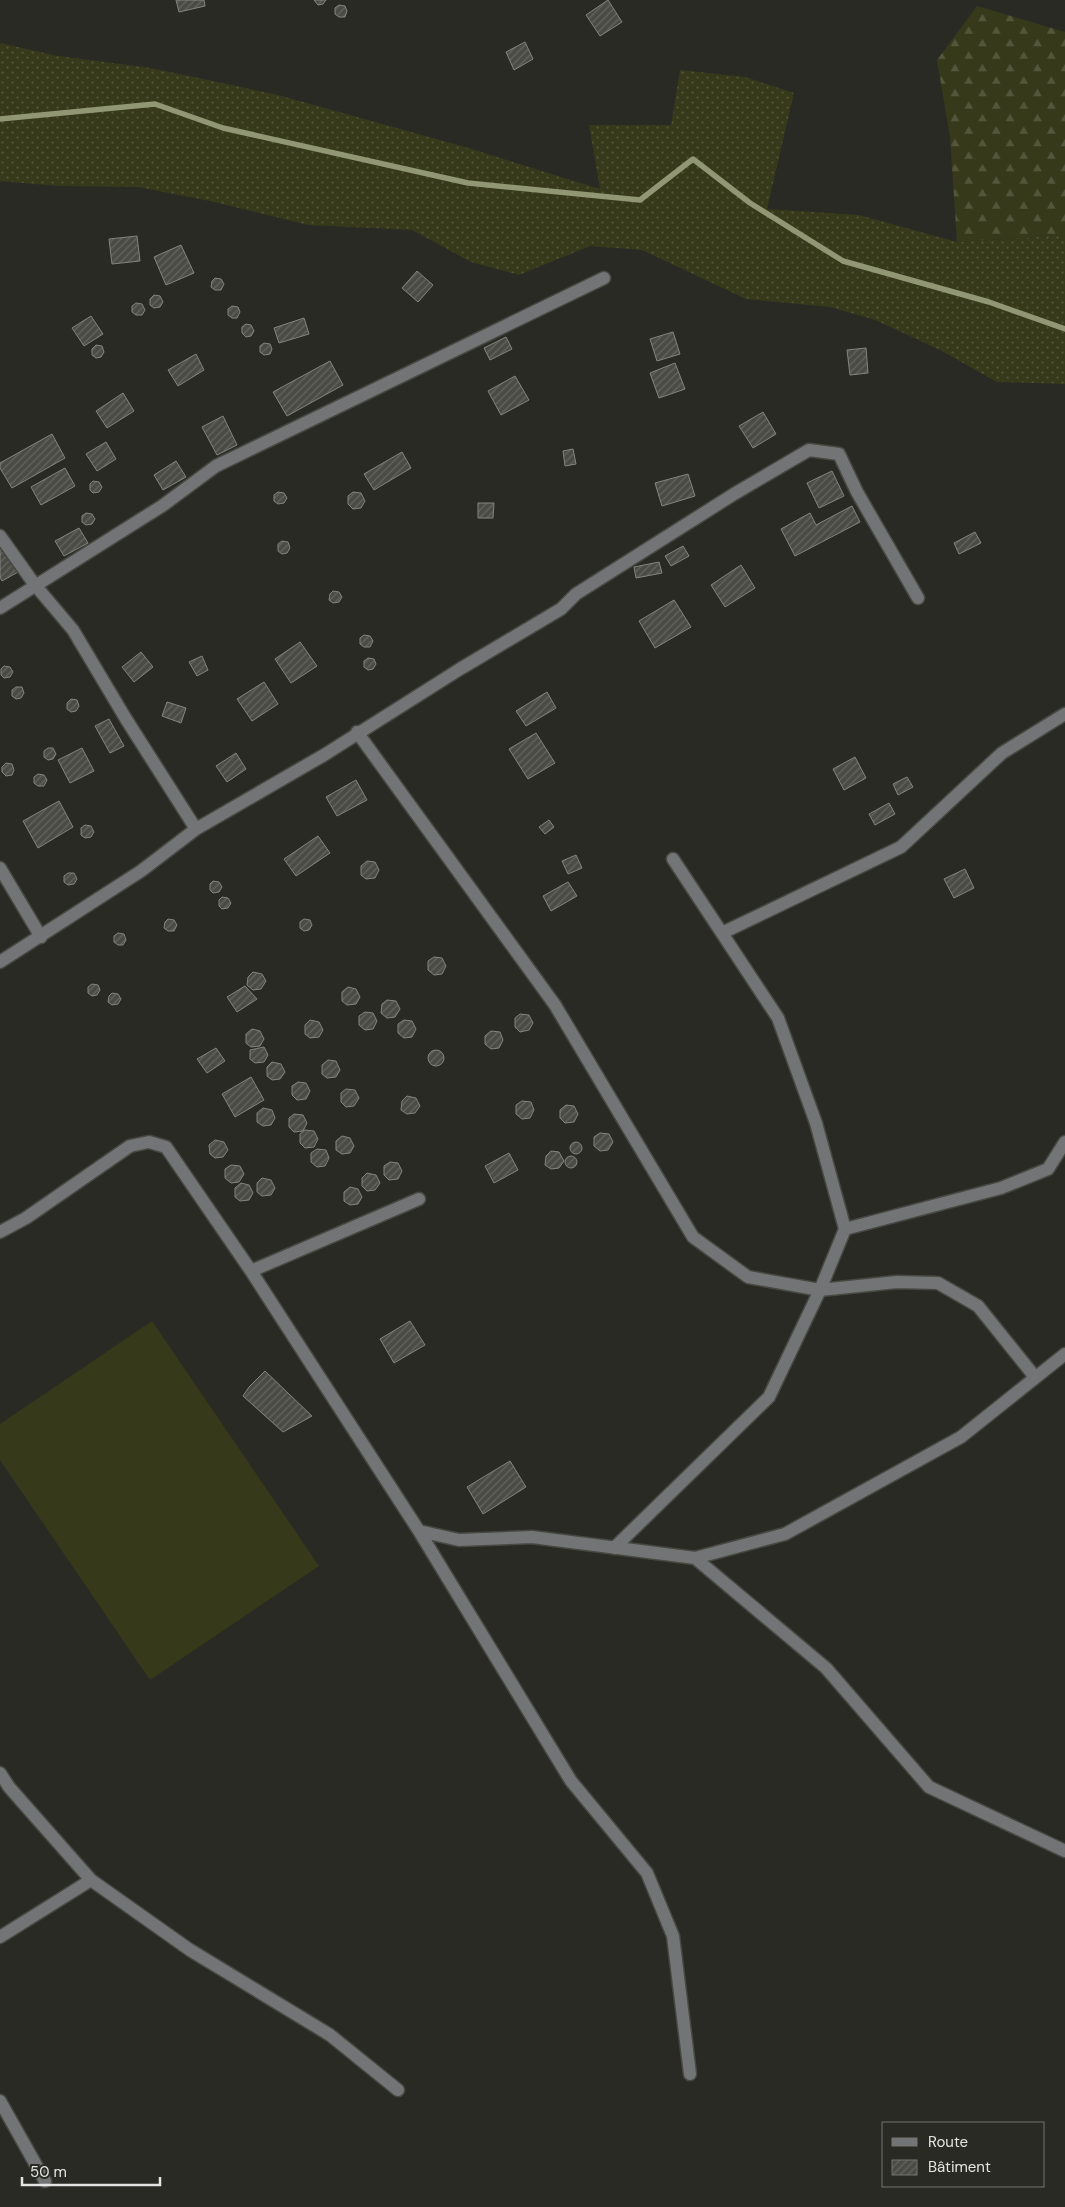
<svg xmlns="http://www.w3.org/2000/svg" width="1065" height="2207" viewBox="0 0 1065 2207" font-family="'DM Sans',sans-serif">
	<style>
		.grass { fill: url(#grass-dots) }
		.forest { fill: url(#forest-firs) }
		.pitch { fill: #363a1a }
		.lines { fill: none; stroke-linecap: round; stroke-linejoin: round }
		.stream { stroke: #919675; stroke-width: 5.5 }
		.building { fill: url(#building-hatch); stroke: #84857e }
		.minor-casing { stroke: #474842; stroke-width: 15 }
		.minor { stroke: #727476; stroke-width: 12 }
	</style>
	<defs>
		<pattern id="grass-dots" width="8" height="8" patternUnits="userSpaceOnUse" patternTransform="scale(1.25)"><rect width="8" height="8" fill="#363a1a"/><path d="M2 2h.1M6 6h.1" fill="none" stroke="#53563b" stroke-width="1.8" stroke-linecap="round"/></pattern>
		<pattern id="forest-firs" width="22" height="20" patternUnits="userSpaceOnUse" patternTransform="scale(1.25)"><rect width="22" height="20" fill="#363a1a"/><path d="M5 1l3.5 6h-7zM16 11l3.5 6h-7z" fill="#53563b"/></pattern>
		<pattern id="building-hatch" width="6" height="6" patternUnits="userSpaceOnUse" patternTransform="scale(1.25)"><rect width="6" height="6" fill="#4a4b45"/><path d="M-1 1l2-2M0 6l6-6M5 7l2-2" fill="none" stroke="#646560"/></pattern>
	</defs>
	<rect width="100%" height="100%" fill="#292a24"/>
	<path class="grass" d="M0,43l58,13 93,12 127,27 187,52 135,42 -11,-64h82l9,-55 65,7 49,16 -27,116 92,6 98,27 108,-7v149l-68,-2 -57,-32 -65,-30 -45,-13 -84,-8 -104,-49 -52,-4 -71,29 -48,-13 -59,-32 -104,-5 -98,-24 -72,-14 -80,-1 -58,-5z"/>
	<path class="forest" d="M977,6l88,26v203l-108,7 -7,-105 -13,-77z"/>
	<path class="pitch" d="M152,1321l167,245 -169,114 -150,-220v-36z"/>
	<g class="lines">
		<path class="stream" d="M0,119l155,-15 68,24 245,55 172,17 53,-41 57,44 93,58 146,41 76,27"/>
	</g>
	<path class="building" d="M176,0h28l1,6 -26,6z
		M314,0h12l-3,4 -5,1z
		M608,0l14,22 -22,14 -14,-21z
		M339,5l6,1 2,5 -2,6h-6l-4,-3v-6z
		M525,42l8,17 -19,11 -8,-18z
		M137,236l3,25 -28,3 -3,-25z
		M181,245l13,28 -28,12 -12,-28z
		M417,271l16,14 -15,17 -16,-14z
		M215,278l6,1 3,5 -3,6h-6l-4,-3 1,-6z
		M154,295l6,1 3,6 -3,5 -6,1 -4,-3v-6z
		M136,303l6,1 3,6 -3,5h-6l-4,-3v-6z
		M232,306l6,1 2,5 -3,6h-5l-4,-3v-6z
		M91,316l12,18 -19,12 -12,-18z
		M304,318l5,16 -30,9 -5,-15z
		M246,324l5,1 3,6 -3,5 -5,1 -4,-4v-6z
		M673,332l7,22 -23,7 -7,-22z
		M506,337l6,12 -22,11 -6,-12z
		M264,343l6,1 2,5 -2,5 -6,1 -4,-3v-6z
		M96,345l6,1 2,6 -3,5 -5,1 -4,-3v-6z
		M866,348l2,25 -18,2 -3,-25z
		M196,354l8,16 -26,16 -10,-16z
		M330,361l13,24 -56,31 -14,-24z
		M675,363l10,26 -26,9 -9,-25z
		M515,376l14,24 -28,15 -13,-24z
		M123,393l11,18 -27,17 -11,-17z
		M763,412l13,22 -23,14 -14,-22z
		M223,416l14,29 -20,10 -15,-28z
		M52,434l13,24 -53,30 -12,-20v-5z
		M106,442l10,17 -19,12 -11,-17z
		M573,449l3,15 -11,2 -2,-15z
		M402,452l9,16 -37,22 -10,-16z
		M176,461l10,16 -23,13 -9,-15z
		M65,468l10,18 -34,19 -10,-18z
		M832,471l12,25 -25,12 -12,-25z
		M688,474l7,22 -33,10 -7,-23z
		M93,481l6,1 3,5 -3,5 -6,1 -3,-3v-6z
		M278,492l6,1 3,5 -3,5 -6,1 -4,-3v-6z
		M353,492l8,1 4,8 -4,7 -8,1 -5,-5v-8z
		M478,503h16l-1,15h-15z
		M852,506l8,16 -65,34 -14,-27 29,-16 6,12z
		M86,513l6,1 3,5 -3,5 -6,1 -4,-3v-6z
		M79,528l9,15 -24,13 -9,-15z
		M975,532l6,11 -22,11 -5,-11z
		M282,541l6,1 2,6 -3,5 -5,1 -4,-3v-7z
		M683,546l6,10 -18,10 -6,-10z
		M2,548l16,24 -16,9 -2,-4v-28z
		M659,562l3,11 -26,5 -2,-11z
		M741,565l14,23 -30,19 -14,-22z
		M333,591l6,1 3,5 -3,5 -6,1 -4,-3 1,-6z
		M674,600l17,27 -36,21 -16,-27z
		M364,635l6,1 3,5 -3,6h-6l-4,-3v-6z
		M300,642l17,24 -26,17 -16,-24z
		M141,652l12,15 -19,15 -12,-15z
		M202,656l6,14 -11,6 -8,-14z
		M368,658l6,1 2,5 -3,5 -5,1 -4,-3v-6z
		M4,666l6,1 3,5 -3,5 -6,1 -3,-3v-6z
		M264,682l14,22 -26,17 -15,-22z
		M16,687h6l2,6 -3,5 -5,1 -4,-3v-6z
		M547,692l9,16 -30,18 -10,-15z
		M71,699l6,1 2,6 -3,5 -5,1 -4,-3v-6z
		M167,702l19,6 -5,15 -19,-7z
		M109,719l15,27 -14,7 -15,-27z
		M536,733l19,30 -27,16 -19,-30z
		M48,748h5l3,6 -3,5 -5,1 -4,-3v-6z
		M82,748l12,23 -24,12 -12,-23z
		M236,753l10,16 -19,13 -11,-16z
		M855,757l11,21 -22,12 -11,-21z
		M6,763l6,1 2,6 -2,5 -6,1 -4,-4v-5z
		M38,774l6,1 3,5 -3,6h-6l-4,-3v-6z
		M907,777l6,10 -15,8 -5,-11z
		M356,780l11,20 -30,16 -11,-19z
		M59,801l14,26 -35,21 -15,-27z
		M889,803l6,11 -20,11 -6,-11z
		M549,820l5,7 -9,7 -6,-7z
		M85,825l6,1 3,6 -3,5 -6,1 -4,-3v-7z
		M318,836l12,17 -34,23 -12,-17z
		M576,855l6,13 -14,6 -6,-13z
		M367,861l8,1 4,8 -4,8 -9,1 -5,-4v-9z
		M965,869l9,19 -20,10 -10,-19z
		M68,873h6l3,6 -3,5 -6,1 -4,-3v-6z
		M213,881l6,1 3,5 -3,5 -6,1 -3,-3v-6z
		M568,882l9,14 -26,15 -8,-15z
		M222,897l6,1 3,5 -3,5 -6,1 -3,-3v-6z
		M168,919l6,1 3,5 -3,6h-6l-4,-3 1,-6z
		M304,919l6,1 2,5 -3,5 -5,1 -4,-3v-6z
		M118,933l6,1 2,6 -3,5h-5l-4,-3v-6z
		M434,957l8,1 4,8 -4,8 -8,1 -6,-5v-9z
		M253,972l9,2 4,7 -5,8 -8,1 -6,-5 1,-8z
		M92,984l6,1 2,5 -3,5 -5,1 -4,-3v-6z
		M245,986l12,13 -20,13 -10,-15z
		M348,987l8,2 4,8 -4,7 -9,1 -5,-4v-9z
		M112,993l6,1 3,5 -3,5 -6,1 -4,-3 1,-6z
		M387,1000l9,1 4,8 -5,8 -8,1 -6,-5 1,-9z
		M365,1012l8,1 4,8 -4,8 -8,1 -6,-5v-9z
		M520,1014l9,1 4,8 -4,7 -9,2 -5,-5v-9z
		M310,1020l9,2 4,8 -4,7 -9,1 -5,-4v-9z
		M404,1020l8,1 4,8 -4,8 -8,1 -6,-5v-9z
		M252,1029l8,2 4,8 -4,7 -9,1 -5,-4v-9z
		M491,1031l9,1 3,8 -4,8 -8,1 -6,-5v-8z
		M264,1047l4,8 -4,7 -9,1 -5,-4v-9z
		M216,1048l9,13 -18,12 -10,-14z
		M428 1058a8 8 0 1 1 16 0a8 8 0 1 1-16 0Z
		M328,1060l8,1 4,9 -4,7 -9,1 -5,-4v-9z
		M272,1062l9,2 4,8 -5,7 -8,1 -5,-4v-9z
		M251,1077l13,23 -29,17 -13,-23z
		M298,1082l8,1 4,8 -4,8 -9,1 -5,-5v-9z
		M346,1089l9,1 4,8 -5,8 -8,1 -5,-5v-9z
		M407,1096l9,2 4,8 -5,7 -8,1 -6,-4 1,-9z
		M522,1101l9,1 3,8 -4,8 -8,1 -6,-5v-9z
		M566,1105l8,1 4,8 -4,8 -9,1 -5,-5v-8z
		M263,1108l9,2 3,8 -4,7 -8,1 -6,-4v-9z
		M294,1114l9,1 4,8 -4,8 -9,1 -5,-5v-9z
		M305,1130l9,1 4,8 -4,8 -9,1 -5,-5v-9z
		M600,1133l9,1 4,8 -5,8 -8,1 -6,-5v-9z
		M342,1136l8,2 4,8 -4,7 -8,1 -6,-4v-9z
		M215,1140l9,2 4,8 -5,7 -8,1 -5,-4 -1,-9z
		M570 1148a6 6 0 1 1 12 0a6 6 0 1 1-12 0Z
		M317,1149l9,1 3,8 -4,8 -8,1 -6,-5v-9z
		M551,1151l8,1 5,9 -5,7 -8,1 -6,-4 1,-9z
		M509,1153l9,17 -24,13 -9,-17z
		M565 1162a6 6 0 1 1 12 0a6 6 0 1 1-12 0Z
		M390,1162l8,1 4,8 -4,8 -9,1 -5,-5v-9z
		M231,1165l9,1 4,8 -5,8 -8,1 -6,-5v-9z
		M367,1173l9,2 4,8 -5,7 -8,1 -5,-5v-8z
		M262,1178l9,2 4,8 -4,7 -9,1 -5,-4v-9z
		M241,1183l8,2 4,8 -4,7 -9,1 -5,-4v-9z
		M350,1187l8,2 4,8 -4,7 -8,1 -6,-4v-9z
		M410,1321l15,24 -31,18 -14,-24z
		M265,1371l47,45 -29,16 -40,-36 6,-9z
		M510,1461l16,26 -43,27 -16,-27z"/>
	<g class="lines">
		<g class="minor-casing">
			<path id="minor" d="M0,536l35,49 38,45 53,89 70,110
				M0,608l162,-102 54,-40 388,-188
				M357,732l198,273 138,232 55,40 72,13 77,-8 41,1 40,23 57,71
				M0,868l41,69
				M722,933l179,-86 101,-94 63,-39
				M0,962l141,-91 55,-42 128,-74 136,-86 101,-60 15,-15 158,-100 75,-44 30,4 18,38 61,106
				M845,1229l156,-41 47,-19 17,-27
				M0,1232l26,-14 104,-72 19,-4 17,5 85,124 168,260 40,9 73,-3 163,21 90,-24 176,-97 104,-83
				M251,1271l168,-72
				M419,1531l152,250 76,92 26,63 17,138
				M614,1548l155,-151 51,-107 25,-61 -29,-106 -38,-105 -105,-159
				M695,1558l131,110 103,119 136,64
				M0,1773l9,14 82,93 99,70 140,85 68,55
				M0,1937l91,-57
				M0,2101l45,80"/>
		</g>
		<use href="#minor" class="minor"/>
	</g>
	<rect x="882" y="2122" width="162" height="65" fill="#292a24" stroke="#747470"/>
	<rect x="892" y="2138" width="25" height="8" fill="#727476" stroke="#747470"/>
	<text x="928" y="2147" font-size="15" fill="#e4e4e1">Route</text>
	<rect x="892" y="2160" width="25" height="15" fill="url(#building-hatch)" stroke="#747470"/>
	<text x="928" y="2172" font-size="15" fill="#e4e4e1">Bâtiment</text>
	<path d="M22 2177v8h138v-8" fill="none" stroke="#e4e4e1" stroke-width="2.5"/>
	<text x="30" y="2177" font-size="15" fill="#e4e4e1" stroke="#292a24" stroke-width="4" paint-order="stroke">50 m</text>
</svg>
